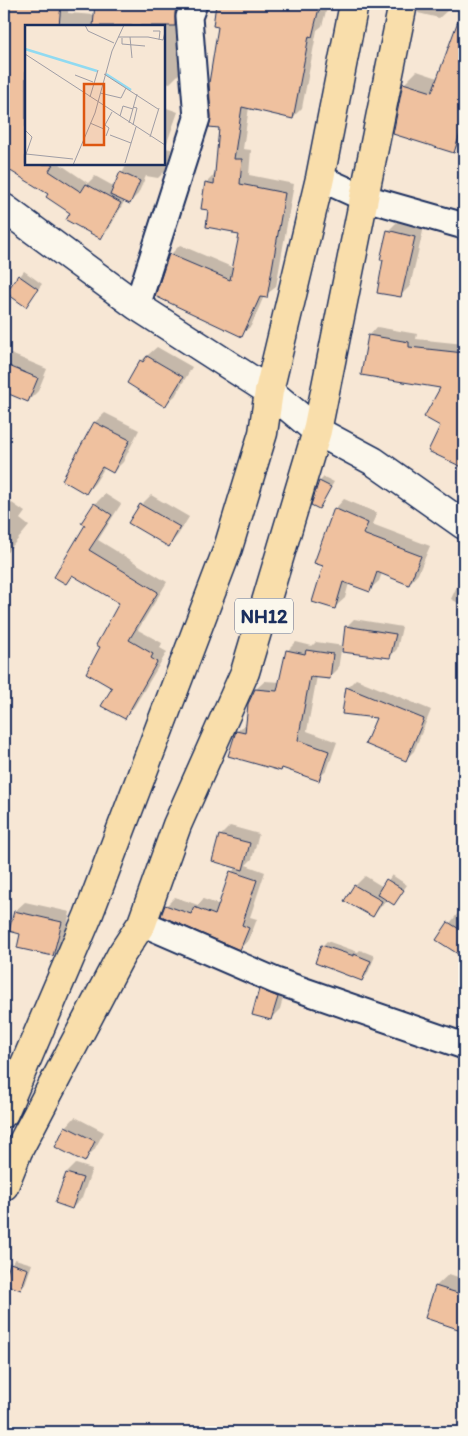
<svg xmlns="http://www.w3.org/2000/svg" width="468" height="1436" viewBox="0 0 468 1436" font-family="Itim,sans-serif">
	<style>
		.shadow { fill: #0003 }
		.building { fill: #efc19f; stroke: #1b2f5e }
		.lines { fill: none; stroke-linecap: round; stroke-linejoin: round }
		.minor-casing { stroke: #1b2f5e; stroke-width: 29 }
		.tertiary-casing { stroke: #1b2f5e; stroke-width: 31 }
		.trunk-casing { stroke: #1b2f5e; stroke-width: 31 }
		.minor { stroke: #fbf7ec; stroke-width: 25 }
		.tertiary { stroke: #fbf7ec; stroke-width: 28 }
		.trunk { stroke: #f9deab; stroke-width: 28 }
		.labels { text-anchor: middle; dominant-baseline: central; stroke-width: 4; stroke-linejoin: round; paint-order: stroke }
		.shield { fill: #fbf7ec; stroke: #5e6b89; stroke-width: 1 }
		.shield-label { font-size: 20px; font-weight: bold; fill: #1b2f5e }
		.inset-river { fill: none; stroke: #90daf1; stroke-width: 2.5 }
		.inset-road { fill: none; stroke: #9f9da5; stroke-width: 1 }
		.view { fill: #de5710; fill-opacity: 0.15; stroke: #de5710; stroke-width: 2.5 }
		.inset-edge { fill: none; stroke: #1b2f5e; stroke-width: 2.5 }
	</style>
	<rect width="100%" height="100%" fill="#f7e7d5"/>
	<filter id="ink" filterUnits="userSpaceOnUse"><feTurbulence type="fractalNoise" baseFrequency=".02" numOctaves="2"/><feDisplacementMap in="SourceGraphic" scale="10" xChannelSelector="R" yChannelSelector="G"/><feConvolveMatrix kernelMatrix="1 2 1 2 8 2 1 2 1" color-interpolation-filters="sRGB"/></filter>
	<g filter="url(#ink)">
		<path class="shadow" d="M7,4h62l-1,9 27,2 1,-11h88l-2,53 -3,17 -9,9 -6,-1v-56h-138v27l-22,-2v-31z
			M217,4h111l-6,22 -5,4 -15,78 -10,10 -43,-11 -6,42 8,1 -2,25 45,9 -18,103 -12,9 -13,30 -10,9 -71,-80 10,-10 54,23 6,-34 -30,-25 -4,-26 10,-10 4,-46v-101l-6,-1z
			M419,4h31l-1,5 -10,9 -21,-5z
			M464,28v112l-11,11 -49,-67 13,-13 21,7 15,-39z
			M4,63l22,7v94h34l28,19 7,-7 20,11 12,-23h37v-57l14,5 -13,36 6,1 -4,20 -9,9 -12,-2 -8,18 -8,8 -5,-2 -16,29 -8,8 -51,-43 -46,-28z
			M398,221l26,6 -14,59 -10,10 -11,-66z
			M24,271l18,13 -16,21 -18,-13z
			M4,275l7,4 -7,13z
			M377,327l40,7 -1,5 48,5v123l-35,-16 13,-26 -1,-38 -72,-51z
			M157,347l35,20 -17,29 -10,9 -24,-44z
			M11,354l36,15 -9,22 -10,10 -24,-10v-30z
			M105,413l34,17 -16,32 -10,10 -8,-5 -10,16 -9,10 9,-71z
			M324,477l10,5 -15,25 -6,-3 7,-23z
			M105,494l16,10 -23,36 69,42 -29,48 24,13 -2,5 7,4 -33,55 -10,11 -22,-71 19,-44 -47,-28 -8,8 29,-79z
			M151,495l38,22 -11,18 -9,10 -39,-22 11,-18z
			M344,499l33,14 -5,11 58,22 -12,28 -9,10 -27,-11 -3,8 -10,9 -20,-7 -4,15 -10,9 -10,-42 10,-56z
			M12,503l13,9 -5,7 9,7 -25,30v-48l1,1z
			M464,571v35l-13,-7z
			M354,619l48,8 -5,22 -7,8 -49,-7 -3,19 -9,9 -12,-2 -10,55 30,11 -10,28 -9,9 -34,-12 -3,3 -44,-39 10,-8 9,-34 9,-8 16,1 6,-31 9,-9 16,4 4,-4 28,4 2,-19z
			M356,679l75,31 -17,41 -9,9 -27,-43 -31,-29z
			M230,826l29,8 -7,25 -6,6 19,7 -15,45 7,2 -8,21 -9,8 -74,-42 9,-9 23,8 5,-6 17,6 12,-33 5,-5 -17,-31z
			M392,875l15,10 -13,18 -7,-4 -14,17 -18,-30 10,-10 18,11z
			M25,902l45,10 -7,33 -10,10 -31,-22 -11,-3 4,-19z
			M458,913l6,4v28l-7,7 -19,-13z
			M327,941l31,11 2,-2 15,6 -8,19 -5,5 -40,-34z
			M270,980l16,7 -6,22 -10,10 -10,-29z
			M75,1117l29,15 -10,18 -10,10 -18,-33z
			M76,1164l16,5 -10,29 -10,10 -5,-35z
			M15,1259l17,5 -7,20 -4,5 -17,-6 7,-19z
			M449,1274l15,5v50l-38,-12 10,-31z"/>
		<path class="building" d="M6,4h55l-2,22h-33v138h27l-4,7 32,21 5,-8 35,19 -20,36 -35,-19 4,-7 -24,-16 2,-3 -44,-27z
			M95,4h84l-4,8v14h-82z
			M216,4h50l24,5 1,-5h29l-8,33 -3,-1 -16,83 -51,-12 -8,52h8l-2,25 45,9 -18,105 -7,-1 -18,40 -87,-41 14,-42 61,26 9,-45 -6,-1v-2l-27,-5 2,-17 -7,-1 4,-27 9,2 5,-56 -10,-1 2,-10 -2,-34 9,-56 -5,-1z
			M462,10h2v110l-10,33 -61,-19 10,-51 29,9z
			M120,172l20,9 -10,23 -20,-9z
			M387,230l28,7 -14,60 -24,-4 6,-33h-3z
			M18,275l20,14 -12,18 -20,-14z
			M368,335l41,7v5l55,6v115l-36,-17 12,-25 -16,-9 16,-29 -79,-13z
			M147,356l36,21 -18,30 -38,-24 13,-23 3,2z
			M4,364l34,14 -10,24 -24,-10z
			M94,422l36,18 -17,33 -11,-6 -16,27 -24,-14z
			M319,481l12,6 -12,22 -8,-4z
			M94,503l18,12 -23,35 69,42 -29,48 24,14 -2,4 6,4 -32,57 -24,-13 11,-18 -26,-15 14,-26 -4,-2 23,-42 -47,-28 -6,9 -12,-7 31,-52 -4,-2z
			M140,504l40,23 -11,20 -41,-24z
			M334,508l34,15 -5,11 58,22 -12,29 -32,-13 -7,20 -27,-10 -8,27 -23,-7 11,-36 -9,-3z
			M345,626l51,8 -6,24 -48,-6z
			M286,650l19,4 1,-4 27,4 -3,25 -20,-2 -12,63 31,11 -10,30 -37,-13 -1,3 -53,-15 8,-25 9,2 3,-29 7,-15 22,2z
			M346,687l78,32 -18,42 -41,-17 11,-26 -34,-4z
			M219,835l31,8 -7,27 -31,-9z
			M230,871l27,9 -15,45 7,3 -9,22 -79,-34 4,-11 26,9 3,-7 21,8z
			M386,879l18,11 -10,15 -17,-11z
			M354,885l28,16 -9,16 -29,-16z
			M14,911l48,11 -9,34 -36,-8 3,-14 -11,-3z
			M448,922l16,10v12l-6,10 -22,-14z
			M321,945l33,11v-2l17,7 -9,20 -47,-18z
			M259,989l19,8 -7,23 -19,-5z
			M65,1126l30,15 -10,21 -30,-15z
			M66,1173l17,5 -11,31 -17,-6z
			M10,1263l18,6 -7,21 -17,-6z
			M435,1286l29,9v36l-39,-13z"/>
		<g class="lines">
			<g class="minor-casing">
				<path id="minor" d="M320,178l42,19 102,29
					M137,306l60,-188 -8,-101 5,-13
					M142,923l134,58 188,65"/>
			</g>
			<g class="tertiary-casing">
				<path id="tertiary" d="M4,208l133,98 132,85 48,40 56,30 91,64"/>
			</g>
			<g class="trunk-casing">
				<path id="trunk" d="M4,1113l84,-197 140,-368 35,-115 6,-42 51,-213 34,-174
					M4,1186l14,-35 103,-196 21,-32 35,-98 68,-153 72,-241 86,-427"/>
			</g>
			<use href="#minor" class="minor"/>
			<use href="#tertiary" class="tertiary"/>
			<use href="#trunk" class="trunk"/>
		</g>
	</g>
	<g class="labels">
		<rect class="shield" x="235" y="598.5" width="58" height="35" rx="4"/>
		<g class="shield-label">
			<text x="264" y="616">NH12</text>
		</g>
	</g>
	<g transform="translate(25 25)">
		<rect width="140" height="140" fill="#f7e7d5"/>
		<path class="inset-river" d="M0,24l72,22M81,49l25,16"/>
		<path class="inset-road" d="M60,0l3,6 26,12M128,6h7l-1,9M93,12h30l15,3 2,-8M105,12l2,21M97,13v6l23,2M0,29l140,91M79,49l54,35M50,50l18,7M75,68l21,5 5,-10M65,72l8,-27M95,91l3,-10 10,3M65,98l14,6M104,98l8,-29M108,100l4,-17 -4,-1M0,105l7,7 -7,20M85,110l21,8M81,111l3,-8 -4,-3 7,-13M125,112l9,-29M1,129l47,5M100,138l11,-36M48,140l22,-52 17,-62 12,-26"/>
		<path class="view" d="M59,59h20v61h-20z"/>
		<rect width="140" height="140" class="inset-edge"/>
	</g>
	<rect width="468" height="1436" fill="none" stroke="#fbf7ec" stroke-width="20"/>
	<rect x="10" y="10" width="448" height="1416" fill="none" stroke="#1b2f5e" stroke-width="2" filter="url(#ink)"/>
</svg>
